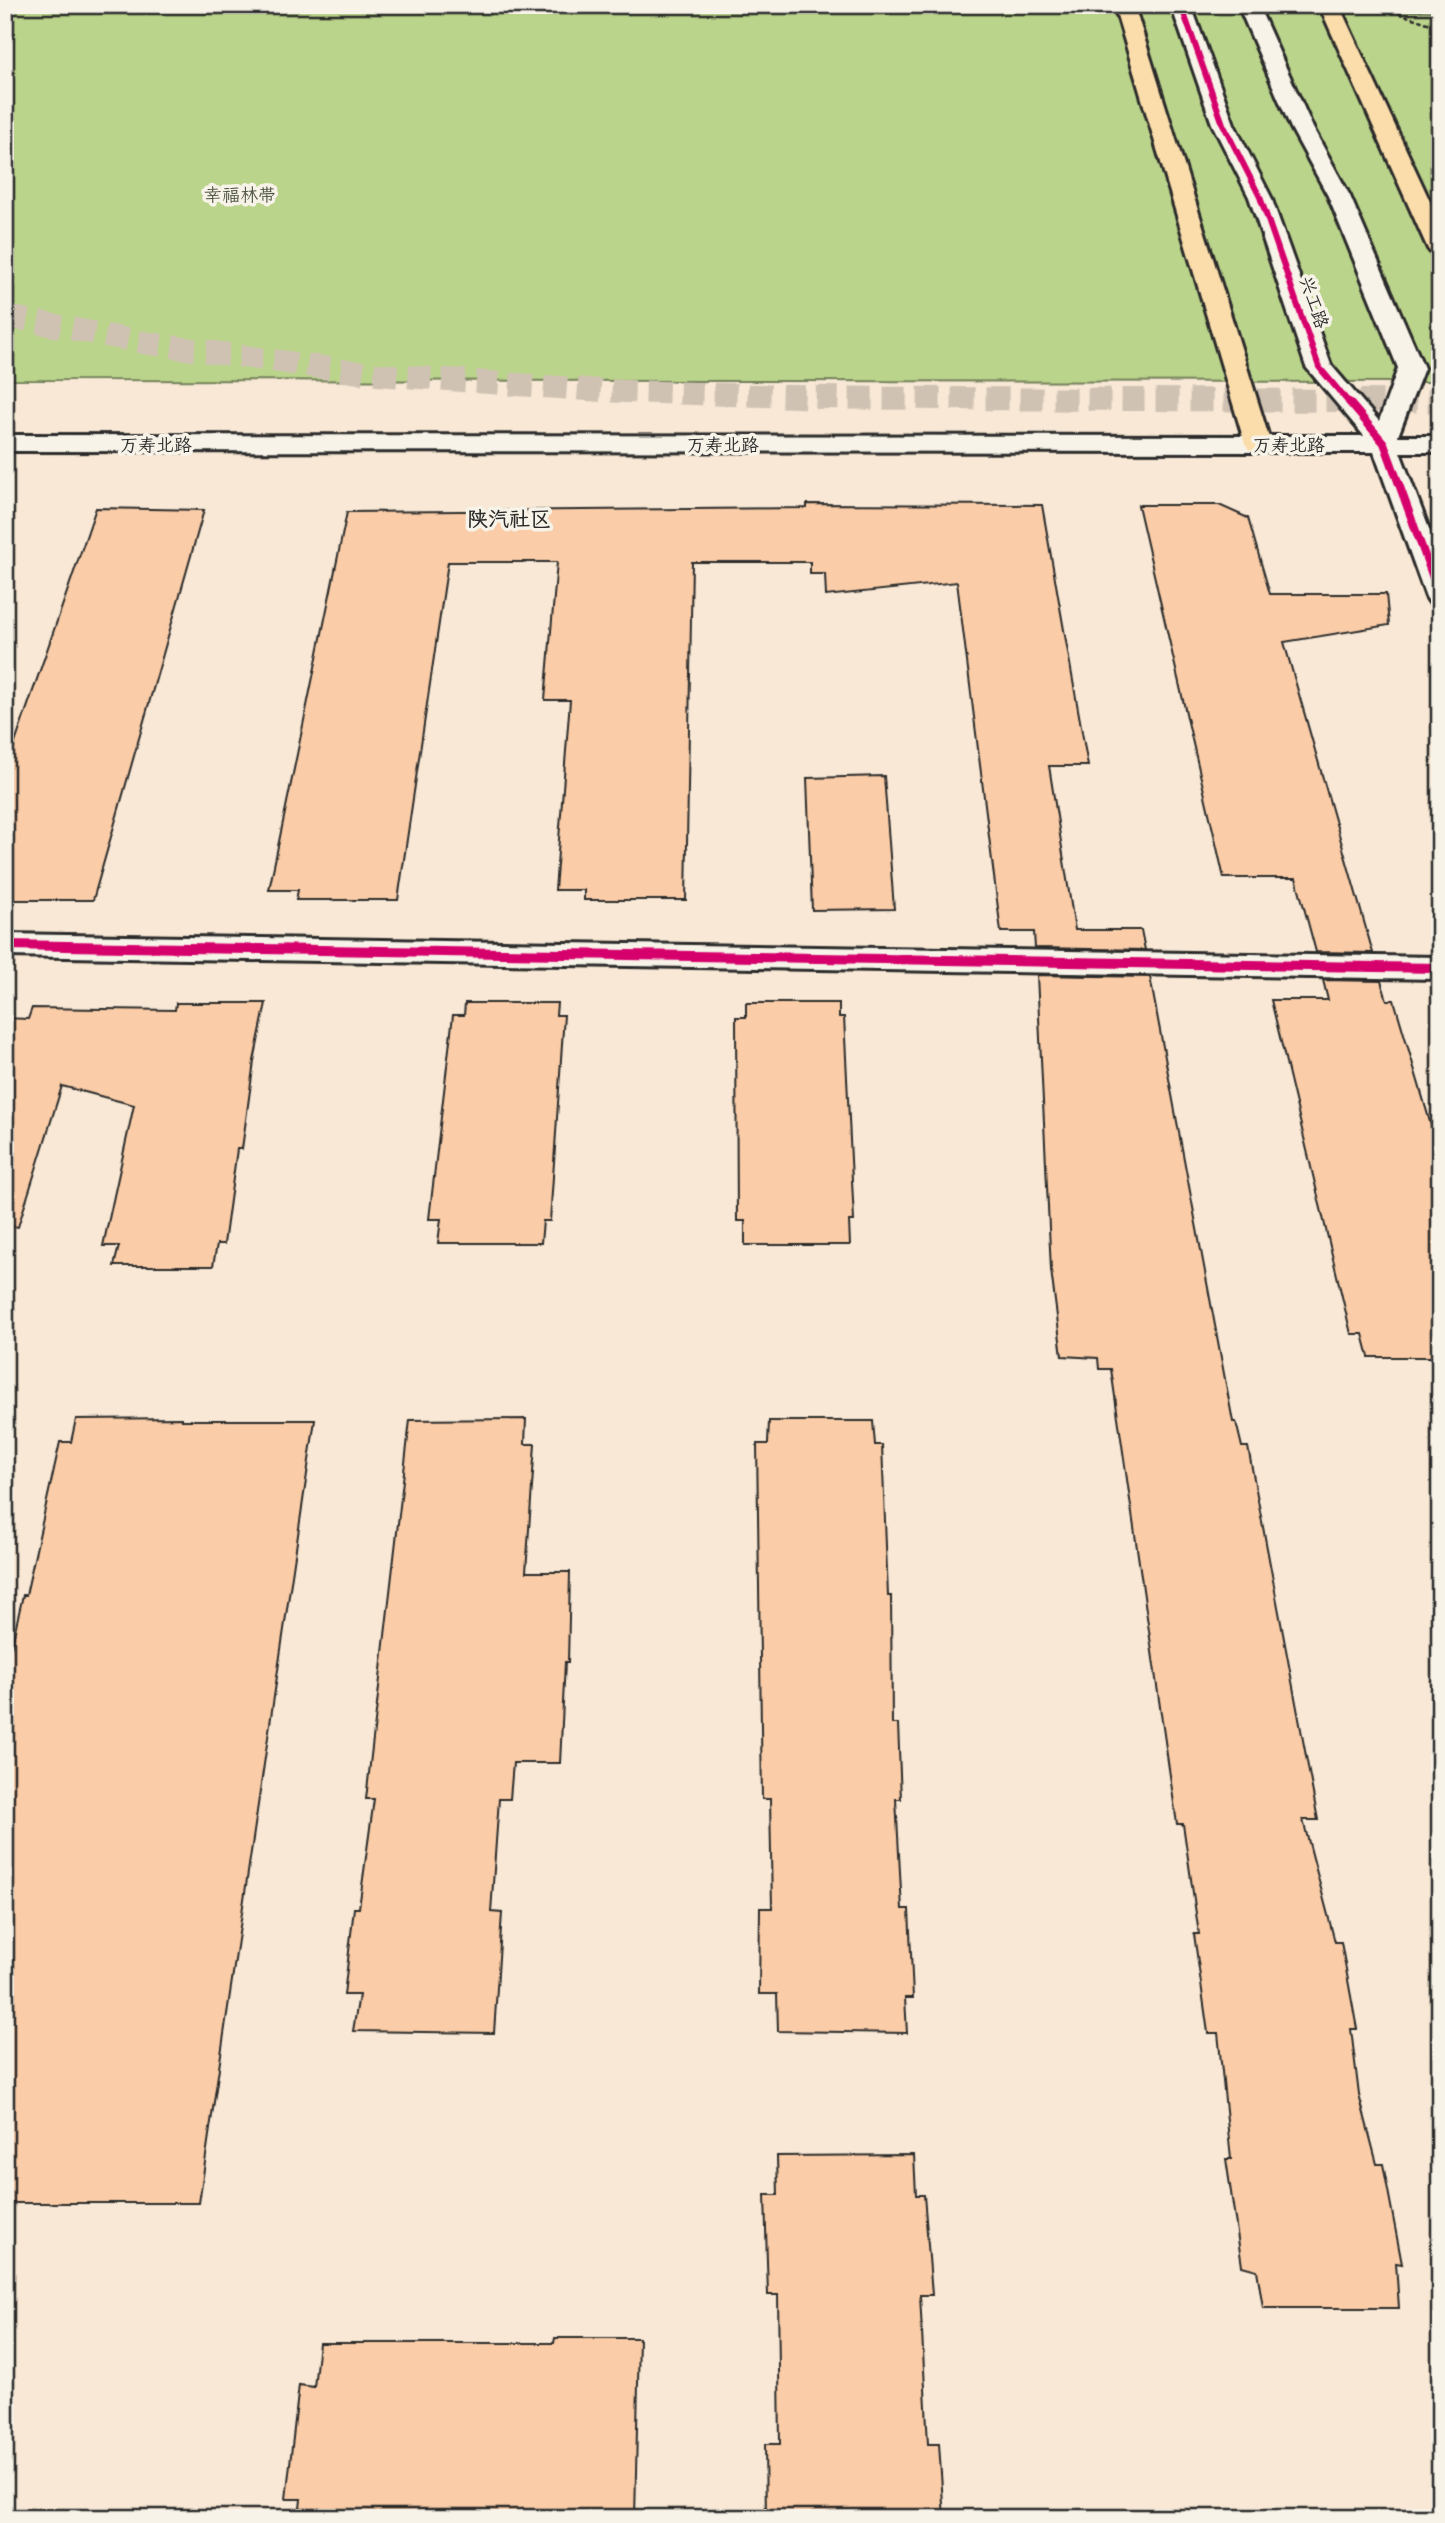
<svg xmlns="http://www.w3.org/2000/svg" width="1445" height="2523" viewBox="0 0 1445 2523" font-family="Mali,'LXGW WenKai TC',sans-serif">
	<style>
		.green { fill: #bbd48b; stroke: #73805b; stroke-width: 2 }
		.building { fill: #facda8; stroke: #2b2b2b; stroke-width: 2 }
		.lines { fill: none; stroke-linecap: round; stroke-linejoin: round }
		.primary-tunnel { stroke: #cfc2b3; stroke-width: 23; stroke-dasharray: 23 11; stroke-linecap: butt }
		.street-casing { stroke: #2b2b2b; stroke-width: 6 }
		.secondary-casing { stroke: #2b2b2b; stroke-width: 6 }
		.primary-casing { stroke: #2b2b2b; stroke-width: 6 }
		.path { stroke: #2b2b2b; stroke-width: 2.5; stroke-dasharray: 4.5 2.5; stroke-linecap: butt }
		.street { fill: #f7f3e8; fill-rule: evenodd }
		.secondary { fill: #f7f3e8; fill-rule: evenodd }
		.primary { fill: #fbddab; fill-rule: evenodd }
		.cycleway-far2-casing { stroke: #f7f3e8; stroke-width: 9 }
		.cycleway-far1-casing { stroke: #f7f3e8; stroke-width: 11 }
		.cycleway-casing { stroke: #f7f3e8; stroke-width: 15 }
		.cycleway-far2 { stroke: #d6006c; stroke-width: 6 }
		.cycleway-far1 { stroke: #d6006c; stroke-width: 8 }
		.cycleway { stroke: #d6006c; stroke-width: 10 }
		.labels { text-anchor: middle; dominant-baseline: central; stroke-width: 7; stroke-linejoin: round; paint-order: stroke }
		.far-park-label { font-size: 18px; fill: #4f5543; stroke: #f7f3e8 }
		.far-street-label { font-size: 18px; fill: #2b2b2b; stroke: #f7f3e8 }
		.far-quarter-label { font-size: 21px; font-weight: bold; fill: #2b2b2b; stroke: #f7f3e8 }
	</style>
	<rect width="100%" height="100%" fill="#f8e8d5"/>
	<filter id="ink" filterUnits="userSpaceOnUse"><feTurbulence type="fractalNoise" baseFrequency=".0143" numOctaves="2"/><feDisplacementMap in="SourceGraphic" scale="14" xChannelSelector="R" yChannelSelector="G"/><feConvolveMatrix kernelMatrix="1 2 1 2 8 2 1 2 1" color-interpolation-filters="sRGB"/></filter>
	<g filter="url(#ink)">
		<path class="green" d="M5,7l1435,4v371l-1435,-2z"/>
		<path class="building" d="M807,504l235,1 46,261h-39l26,164h66l4,20 -110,-2 -1,-16h-33l-44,-350 -131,14 -1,-22h-15v-12h-118l-6,338h-102v-10h-29l15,-190h-25l12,-138h-109l-50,338h-102l2,-10h-29l78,-378 460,-4z
			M1138,505h81l29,13 22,76h116l3,31 -105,17 89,311 -57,-1 -20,-74h-72z
			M96,508l108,2 -111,390h-88v-128z
			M884,776l10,133 -82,1 -5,-132z
			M1037,975l113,2 83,445h3l6,25h6l70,373h-15l32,122h6l16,87h-6l8,66 18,69h6l19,100 -6,-1 3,45h-136l-6,-38 -15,-4 -16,-107h5l-13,-126h-10l-14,-99h5l-16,-110h-6l-66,-455h-12l-1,-11 -36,-2 -11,-86z
			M1323,980l58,1 6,19h7l46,156v201h-71l-6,-23h-12l-80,-334h57z
			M176,1003h90l-12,58 -12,88h-5l-13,95h-7l-4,22h-99l5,-20h-16l31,-141 -72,-19 -44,141 -13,-2v-207l23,1 4,-11 143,2z
			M465,1003h92l-1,12h8l-14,206h-7l-2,22h-103l3,-24h-12l24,-204h11z
			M746,1003h93v14h5l10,204h-5l1,24h-105v-24h-8l-1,-204h10z
			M182,1418v2h133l-116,783h-194v-529l18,-79h3l34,-153h11l5,-23z
			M526,1419l-1,25h10l-9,128h44l-2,90h-3l-5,101h-47l-3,36h-11l-8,113 11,1 -8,120 -141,-2 6,-36h-15l10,-87h5l15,-109h-8l44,-379z
			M769,1421h104l2,24h7l6,151h3l1,128h6l3,75h-5l6,110h7l4,89h-8l2,35 -129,-2 -1,-37h-18l1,-86h12l-2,-109h-8l-5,-355h11z
			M914,2155l2,40h8l8,100h-12l8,149h11l5,74h-178l-1,-74h15l-2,-149h-10l-3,-100h13l-1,-39z
			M555,2338h84l-4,180h-336l2,-19h-15l13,-114 15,2 5,-44h235z"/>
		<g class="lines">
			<path class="primary-tunnel" d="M5,316l141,27 224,31 238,17 237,7 595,3"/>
			<g class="street-casing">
				<path id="street" d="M1171,5h20l43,119 37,73 60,168 48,56 19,-53 -70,-172 -37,-68 -53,-123h20l55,123 37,68 74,172 -31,81 -9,2 -9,-2 -69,-82 -57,-170 -37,-73z
					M5,934l1435,23v22l-1435,-23z"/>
			</g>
			<g class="secondary-casing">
				<path id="secondary" d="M5,435l1435,1v16h-40l40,106v47l-10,-2 -4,-6 -52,-145 -1369,-1z"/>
			</g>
			<g class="primary-casing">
				<path id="primary" d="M1114,5h20l137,439 -4,6 -9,2 -9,-2 -4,-6z
					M1319,5h20l101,218v33l-8,-2 -4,-5z"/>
			</g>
			<path class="path" d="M1385,9l55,18"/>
			<use href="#street" class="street"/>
			<use href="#secondary" class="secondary"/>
			<use href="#primary" class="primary"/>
			<g class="cycleway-far2-casing">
				<path id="cycleway-far2" d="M1181,5l42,119 37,73 59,170 31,37"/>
			</g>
			<g class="cycleway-far1-casing">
				<path id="cycleway-far1" d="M1349,402l35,41 56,154"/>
			</g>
			<g class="cycleway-casing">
				<path id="cycleway" d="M5,945l1435,23"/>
			</g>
			<use href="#cycleway-far2" class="cycleway-far2"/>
			<use href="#cycleway-far1" class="cycleway-far1"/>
			<use href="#cycleway" class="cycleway"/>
		</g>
	</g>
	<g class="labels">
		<g class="far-park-label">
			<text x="240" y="194">幸福林带</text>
		</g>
		<g class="far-street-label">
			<text transform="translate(1315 302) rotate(71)">兴工路</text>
			<text x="156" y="444">万寿北路</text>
			<text x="723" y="444">万寿北路</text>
			<text x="1289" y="444">万寿北路</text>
		</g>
		<g class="far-quarter-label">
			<text x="509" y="517">陕汽社区</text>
		</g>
	</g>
	<rect width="1445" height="2523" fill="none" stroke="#f7f3e8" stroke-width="28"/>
	<rect x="14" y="14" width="1417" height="2495" fill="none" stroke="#2b2b2b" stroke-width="2.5" filter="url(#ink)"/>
</svg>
